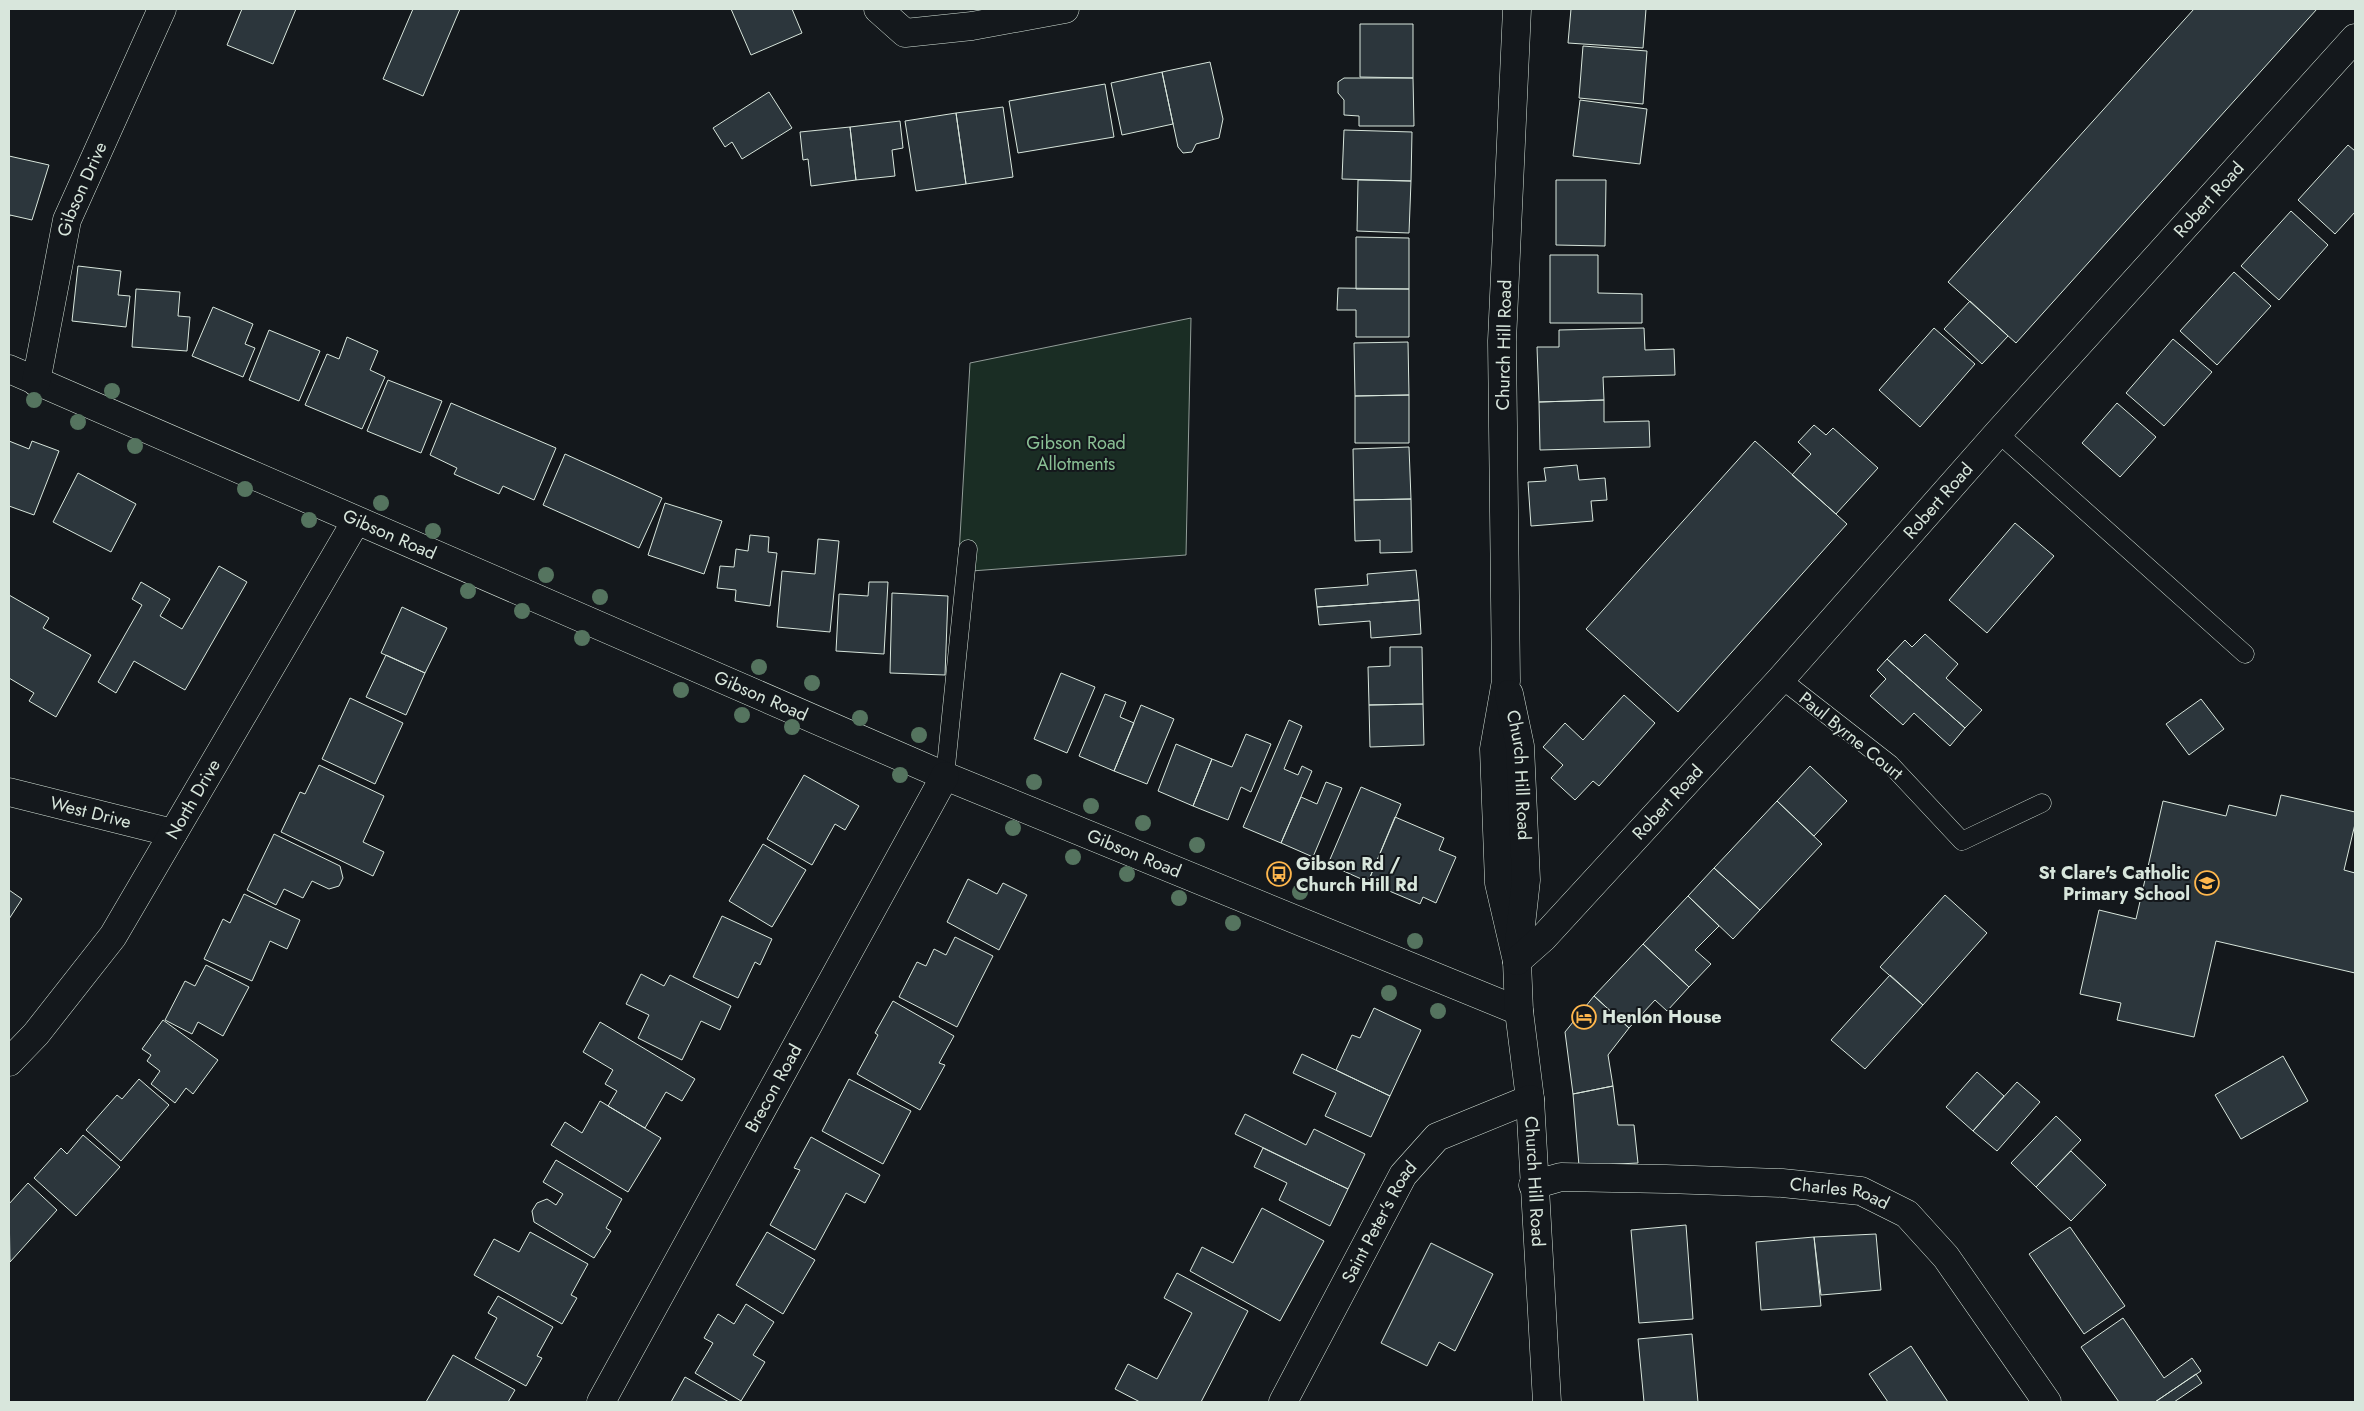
<svg xmlns="http://www.w3.org/2000/svg" width="2364" height="1411" viewBox="0 0 2364 1411" font-family="Jost,sans-serif">
	<style>
		.green { fill: #1a2d24; stroke: #939e99 }
		.building { fill: #2c363c; stroke: #d8e6dc }
		.lines { fill: none; stroke-linecap: round; stroke-linejoin: round }
		.lane-casing { stroke: #d8e6dc; stroke-width: 19 }
		.street-casing { stroke: #d8e6dc; stroke-width: 29 }
		.lane { stroke: #14181c; stroke-width: 18 }
		.street { stroke: #14181c; stroke-width: 28 }
		.tree { fill: #55745f }
		.labels { text-anchor: middle; dominant-baseline: central; stroke-width: 4; stroke-linejoin: round; paint-order: stroke }
		.street-label { font-size: 18px; fill: #d8e6dc; stroke: #14181c }
		.park-label { font-size: 18px; fill: #8ac095; stroke: #14181c }
		.poi-label { font-size: 18px; font-weight: bold; fill: #d8e6dc; stroke: #14181c; text-anchor: start }
	</style>
	<rect width="100%" height="100%" fill="#14181c"/>
	<path class="green" d="M1191,318l-5,237 -228,17 12,-209z"/>
	<path class="building" d="M242,9h54l-23,55 -46,-19z
		M413,9h47l-37,87 -40,-17z
		M731,9h61l10,24 -51,22z
		M1571,9h75l-3,39 -75,-5z
		M2194,9h123l-301,334 -68,-61z
		M1360,24h53v54l-53,-1z
		M1583,46l64,5 -4,53 -64,-6z
		M1210,62l13,57 -4,19 -23,6 -4,8 -9,1 -5,-6 -16,-75z
		M1162,72l11,52 -51,11 -11,-52z
		M1344,78h69l1,48h-55v-10l-15,-1v-15l-6,-7v-11z
		M1105,84l9,53 -96,16 -9,-52z
		M769,92l23,36 -50,31 -10,-17 -7,5 -12,-19z
		M1580,100l67,9 -7,55 -67,-8z
		M1003,107l10,70 -47,7 -10,-71z
		M956,113l10,71 -50,7 -11,-70z
		M900,121l3,27 -11,2 3,26 -39,4 -6,-53z
		M850,127l6,53 -45,6 -3,-27 -5,1 -3,-28z
		M1344,130l68,2 -1,49 -69,-2z
		M2348,145l7,6v61l-20,22 -37,-34z
		M9,156l40,9 -17,55 -22,-5 -1,4z
		M1358,180l53,1 -2,52 -52,-2z
		M1556,180h50l-1,66 -49,-1z
		M2291,211l37,34 -49,55 -38,-34z
		M1356,237l53,1v51h-53z
		M1550,255h48v38l44,1v29h-92z
		M78,266l43,5 -3,24 12,1 -4,31 -54,-6z
		M2234,272l37,34 -54,59 -37,-34z
		M1338,288l71,1v48h-53v-27h-19z
		M136,289l44,3 -2,24 12,1 -3,34 -55,-4z
		M1970,301l38,35 -26,28 -38,-35z
		M213,307l40,17 -8,20 10,4 -12,29 -51,-21z
		M1644,328l1,22 29,-1 1,26 -72,2 1,23 -65,2 -2,-55h22v-17z
		M1934,328l41,36 -55,63 -41,-37z
		M269,330l51,21 -21,50 -50,-21z
		M347,337l31,14 -8,19 15,7 -23,52 -57,-24 22,-51 12,5z
		M2173,339l39,33 -48,54 -38,-33z
		M1408,342l1,53 -54,1 -1,-53z
		M388,380l54,21 -21,52 -54,-22z
		M1409,395v48h-54v-47z
		M1604,400v22l45,-1 1,26 -110,3 -1,-48z
		M451,403l105,45 -22,52 -31,-14 -4,8 -45,-20 3,-6 -27,-13z
		M2117,403l39,34 -36,40 -38,-34z
		M1814,425l12,10 7,-7 45,40 -42,46 -44,-39 19,-21 -13,-12z
		M9,441l20,8 3,-8 27,10 -25,64 -25,-9z
		M1755,441l92,83 -169,188 -92,-83z
		M1409,447l2,52 -57,1 -1,-51z
		M565,454l97,44 -23,50 -96,-43z
		M1577,465l2,15 26,-2 2,22 -16,1 2,20 -62,5 -3,-44 18,-1 -2,-13z
		M78,473l58,31 -25,48 -58,-30z
		M1411,499l1,53 -32,1v-13l-25,1 -1,-41z
		M665,503l57,18 -18,53 -56,-19z
		M2015,523l39,33 -67,77 -38,-33z
		M750,535l19,2 -1,15 9,1 -7,53 -35,-5 1,-11 -19,-2 3,-22 14,1 2,-18 12,2z
		M818,539l21,2 -9,91 -53,-5 5,-56 33,3z
		M219,566l28,16 -62,108 -51,-29 -18,32 -18,-11 44,-77 -10,-6 9,-17 29,17 -10,17 22,13z
		M1416,570l3,30 -102,7 -2,-18 53,-4 -1,-11z
		M869,582h19l-4,72 -48,-3 3,-57 29,2z
		M892,593l56,3 -3,79 -55,-2z
		M9,595l40,23 -6,10 48,27 -35,62 -27,-16 5,-8 -25,-15z
		M1419,600l2,34 -50,4 -1,-17 -51,4 -2,-18z
		M402,607l45,21 -22,45 -44,-20z
		M1925,634l33,30 -12,14 36,32 -17,18 -78,-69 18,-19 7,7z
		M1390,647h32l1,57 -54,1 -1,-38 22,-1z
		M386,655l39,18 -19,42 -40,-18z
		M1887,659l78,69 -15,18 -36,-33 -11,12 -33,-29 16,-17 -9,-9z
		M1061,673l34,14 -28,66 -33,-14z
		M1105,694l21,8 -6,15 14,6 -20,48 -35,-15z
		M1624,695l31,28 -56,63 -6,-5 -18,19 -24,-22 12,-13 -20,-18 22,-24 18,17z
		M350,698l53,25 -28,61 -53,-25z
		M2201,699l23,30 -35,26 -23,-31z
		M1423,704l1,41 -54,2 -1,-42z
		M1141,705l33,14 -27,65 -33,-13z
		M1289,720l13,6 -18,43 14,6 4,-9 10,5 -31,72 -38,-16z
		M1246,734l25,10 -20,48 -10,-5 -13,33 -35,-14 19,-47 20,8z
		M1176,744l36,15 -19,47 -35,-15z
		M319,765l65,31 -21,46 21,10 -11,24 -92,-44 19,-40 5,2z
		M1810,766l37,35 -33,35 -37,-35z
		M804,775l55,31 -14,24 -10,-6 -23,41 -45,-26z
		M1326,782l16,6 -29,69 -32,-14 20,-46 16,7z
		M1361,787l40,17 -33,78 -40,-18z
		M2281,795l74,17v12l-11,46 11,3v100l-139,-32 -22,96 -77,-17 4,-17 -41,-9 19,-84 37,9 27,-118 63,15 3,-11 47,11z
		M1777,801l45,43 -62,66 -46,-42z
		M1395,817l49,21 -5,12 17,7 -20,46 -13,-6 -3,7 -52,-22z
		M274,834l66,32 3,12 -4,8 -10,3 -17,-8 -9,17 -19,-9 -8,16 -29,-15z
		M763,844l43,26 -34,57 -43,-26z
		M1714,868l46,42 -27,29 -45,-43z
		M968,879l29,15 6,-11 24,12 -28,55 -52,-28z
		M9,890l13,9 -13,20z
		M244,894l56,26 -13,29 -17,-8 -18,40 -48,-22 19,-40 7,4z
		M1945,895l42,38 -64,72 -43,-38z
		M1688,896l31,30 -24,24 16,14 -22,23 -46,-43z
		M722,916l50,23 -12,26 -5,-3 -17,36 -45,-21z
		M955,937l38,19 -36,71 -58,-30 18,-35 9,4 8,-17 12,6z
		M1643,944l46,43 -22,24 -12,-11 -26,28 -35,-32z
		M206,965l43,22 -26,49 -25,-14 -6,12 -27,-14 20,-39 10,5z
		M641,974l23,12 6,-11 61,31 -11,24 -19,-9 -19,39 -44,-22 11,-23 -23,-11z
		M1890,975l33,30 -58,64 -34,-29z
		M1594,996l35,32 -21,27 5,31 -40,8 -8,-62z
		M893,1001l61,35 -15,27 6,2 -25,45 -63,-36 21,-39 -3,-2z
		M1374,1008l47,22 -31,66 -54,-26 16,-35 8,3z
		M163,1020l55,40 -25,34 -7,-6 -11,15 -24,-19 9,-13 -13,-10 4,-6 -9,-6z
		M600,1022l95,57 -13,22 -16,-9 -21,36 -37,-22 9,-15 -12,-7 8,-14 -30,-18z
		M1302,1054l88,42 -19,41 -46,-21 11,-23 -43,-20z
		M2283,1056l25,45 -67,38 -26,-44z
		M1977,1072l27,24 -31,35 -27,-24z
		M139,1079l30,26 -48,56 -35,-31 31,-35 5,4z
		M849,1079l62,32 -28,53 -61,-33z
		M2017,1082l23,20 -43,49 -24,-20z
		M1613,1086l5,39h16l4,38 -59,3 -6,-72z
		M600,1101l61,37 -33,54 -77,-47 14,-23 17,11z
		M1245,1114l61,31 8,-16 51,25 -17,35 -113,-55z
		M2056,1116l25,24 -45,47 -25,-24z
		M83,1135l37,32 -44,49 -42,-38 27,-30 6,6z
		M811,1137l69,38 -15,28 -19,-10 -31,57 -45,-25 30,-55 -6,-2z
		M1263,1148l85,41 -18,37 -51,-26 8,-17 -33,-16z
		M2071,1151l35,34 -35,36 -35,-34z
		M556,1160l66,39 -16,29 5,3 -17,27 -60,-36 -2,-11 5,-8 10,-4 9,6 7,-11 -20,-12z
		M28,1183l29,27 -47,52 -1,-58z
		M1262,1208l62,33 -44,80 -90,-50 12,-24 31,16z
		M1686,1225l7,94 -54,4 -8,-93z
		M2070,1227l55,79 -41,28 -55,-80z
		M530,1232l58,32 -17,31 6,3 -15,26 -88,-49 20,-36 25,13z
		M767,1232l48,28 -32,54 -47,-29z
		M1876,1234l5,56 -60,5 -7,-58z
		M1814,1237l7,69 -60,4 -5,-68z
		M1431,1243l62,31 -38,77 -16,-9 -12,24 -46,-23z
		M1177,1273l71,38 -47,91h-61l-25,-13 13,-25 29,15 35,-66 -28,-15z
		M498,1296l55,31 -16,29 5,2 -16,28 -51,-28 22,-40 -9,-5z
		M746,1304l28,18 -21,33 12,7 -24,39 -46,-28 18,-30 -9,-5 14,-24 16,10z
		M2123,1318l41,60 28,-20 9,13 -46,31h-36l-38,-55z
		M1692,1334l6,68h-54l-6,-63z
		M1911,1346l37,56h-60l-19,-28z
		M453,1355l62,35 -7,12h-82z
		M2196,1374l6,9 -28,19h-19z
		M685,1377l44,25h-58z"/>
	<g class="lines">
		<g class="lane-casing">
			<path id="lane" d="M1998,433l247,221
				M1781,679l109,85 72,77 80,-38
				M945,776l23,-227"/>
		</g>
		<g class="street-casing">
			<g id="street">
				<path d="M878,9l27,24 67,-7 93,-17"/>
				<path d="M1517,9l-15,332 4,340 -12,68 5,134 18,78"/>
				<path id="s1" d="M9,369l936,407 574,235"/>
				<path id="s2" d="M36,382l31,-162 95,-211"/>
				<path id="s3" d="M1509,694l11,52 6,134 -9,81 2,50 11,88 17,303"/>
				<path id="s4" d="M9,792l164,41"/>
				<path id="s5" d="M1517,961l26,-23 238,-259 217,-246 357,-395"/>
				<path id="s6" d="M9,1062l27,-28 77,-98 243,-415"/>
				<path id="s7" d="M1533,1185l28,-8 105,2 116,4 79,8 46,23 39,43 101,145"/>
				<path id="s8" d="M601,1402l344,-626"/>
				<path id="s9" d="M1283,1402l120,-227 34,-38 93,-38"/>
			</g>
		</g>
		<use href="#lane" class="lane"/>
		<use href="#street" class="street"/>
	</g>
	<g class="tree">
		<circle cx="112" cy="391" r="8"/>
		<circle cx="34" cy="400" r="8"/>
		<circle cx="78" cy="422" r="8"/>
		<circle cx="135" cy="446" r="8"/>
		<circle cx="245" cy="489" r="8"/>
		<circle cx="381" cy="503" r="8"/>
		<circle cx="309" cy="520" r="8"/>
		<circle cx="433" cy="531" r="8"/>
		<circle cx="546" cy="575" r="8"/>
		<circle cx="468" cy="591" r="8"/>
		<circle cx="600" cy="597" r="8"/>
		<circle cx="522" cy="611" r="8"/>
		<circle cx="582" cy="638" r="8"/>
		<circle cx="759" cy="667" r="8"/>
		<circle cx="812" cy="683" r="8"/>
		<circle cx="681" cy="690" r="8"/>
		<circle cx="742" cy="715" r="8"/>
		<circle cx="860" cy="718" r="8"/>
		<circle cx="792" cy="727" r="8"/>
		<circle cx="919" cy="735" r="8"/>
		<circle cx="900" cy="775" r="8"/>
		<circle cx="1034" cy="782" r="8"/>
		<circle cx="1091" cy="806" r="8"/>
		<circle cx="1143" cy="823" r="8"/>
		<circle cx="1013" cy="828" r="8"/>
		<circle cx="1197" cy="845" r="8"/>
		<circle cx="1073" cy="857" r="8"/>
		<circle cx="1127" cy="874" r="8"/>
		<circle cx="1300" cy="892" r="8"/>
		<circle cx="1179" cy="898" r="8"/>
		<circle cx="1233" cy="923" r="8"/>
		<circle cx="1415" cy="941" r="8"/>
		<circle cx="1389" cy="993" r="8"/>
		<circle cx="1438" cy="1011" r="8"/>
	</g>
	<defs>
		<g id="bus-ring" transform="scale(1.25)"><circle r="9.5" fill="#14181c" stroke="#ffb74d" stroke-width="1.5"/><path d="M-5-6H5V4H4V6H2V4H-2V6H-4V4H-5ZM-3.5-4V0h7V-4ZM-3.5 1.2v1.5H-2V1.2ZM2 1.2v1.5H3.5V1.2Z" fill="#ffb74d"/></g>
		<g id="school-ring" transform="scale(1.25)"><circle r="9.5" fill="#14181c" stroke="#ffb74d" stroke-width="1.5"/><path d="M0-5L7-2L0 1L-7-2ZM-4 1L0 2.5L4 1V4Q0 6-4 4Z" fill="#ffb74d"/></g>
		<g id="hotel-ring" transform="scale(1.25)"><circle r="9.5" fill="#14181c" stroke="#ffb74d" stroke-width="1.5"/><path d="M-6-4.5h1.5V1H6V5H4.5V3h-9V5H-6ZM-4 0a1.8 1.8 0 1 1 3.6 0ZM.5 0V-2.5h3Q6-2.5 6 0Z" fill="#ffb74d"/></g>
	</defs>
	<g fill-rule="evenodd">
		<use href="#bus-ring" x="1279" y="874"/>
		<use href="#school-ring" x="2207" y="883"/>
		<use href="#hotel-ring" x="1584" y="1017"/>
	</g>
	<g class="labels">
		<g class="street-label">
			<text stroke="none"><textPath href="#s2" startOffset="199">Gibson Drive</textPath></text>
			<text stroke="none"><textPath href="#s5" startOffset="1029">Robert Road</textPath></text>
			<text transform="translate(1504 345) rotate(-89)">Church Hill Road</text>
			<text stroke="none"><textPath href="#s5" startOffset="624">Robert Road</textPath></text>
			<text stroke="none"><textPath href="#s1" startOffset="415">Gibson Road</textPath></text>
			<text stroke="none"><textPath href="#s1" startOffset="820">Gibson Road</textPath></text>
			<text transform="translate(1851 736) rotate(39)">Paul Byrne Court</text>
			<text stroke="none"><textPath href="#s3" startOffset="82">Church Hill Road</textPath></text>
			<text stroke="none"><textPath href="#s6" startOffset="322">North Drive</textPath></text>
			<text stroke="none"><textPath href="#s5" startOffset="219">Robert Road</textPath></text>
			<text stroke="none"><textPath href="#s4" startOffset="84">West Drive</textPath></text>
			<text stroke="none"><textPath href="#s1" startOffset="1225">Gibson Road</textPath></text>
			<text stroke="none"><textPath href="#s8" startOffset="358">Brecon Road</textPath></text>
			<text stroke="none"><textPath href="#s3" startOffset="490">Church Hill Road</textPath></text>
			<text stroke="none"><textPath href="#s7" startOffset="309">Charles Road</textPath></text>
			<text stroke="none"><textPath href="#s9" startOffset="204">Saint Peter's Road</textPath></text>
		</g>
		<g class="park-label">
			<text x="1076" y="443">Gibson Road<tspan x="1076" dy="21">Allotments</tspan></text>
		</g>
		<g class="poi-label">
			<text x="1296" y="864">Gibson Rd /<tspan x="1296" dy="21">Church Hill Rd</tspan></text>
			<text x="2190" y="873" text-anchor="end">St Clare's Catholic<tspan x="2190" dy="21">Primary School</tspan></text>
			<text x="1602" y="1017">Henlon House</text>
		</g>
	</g>
	<rect width="2364" height="1411" fill="none" stroke="#d8e6dc" stroke-width="20"/>
</svg>
